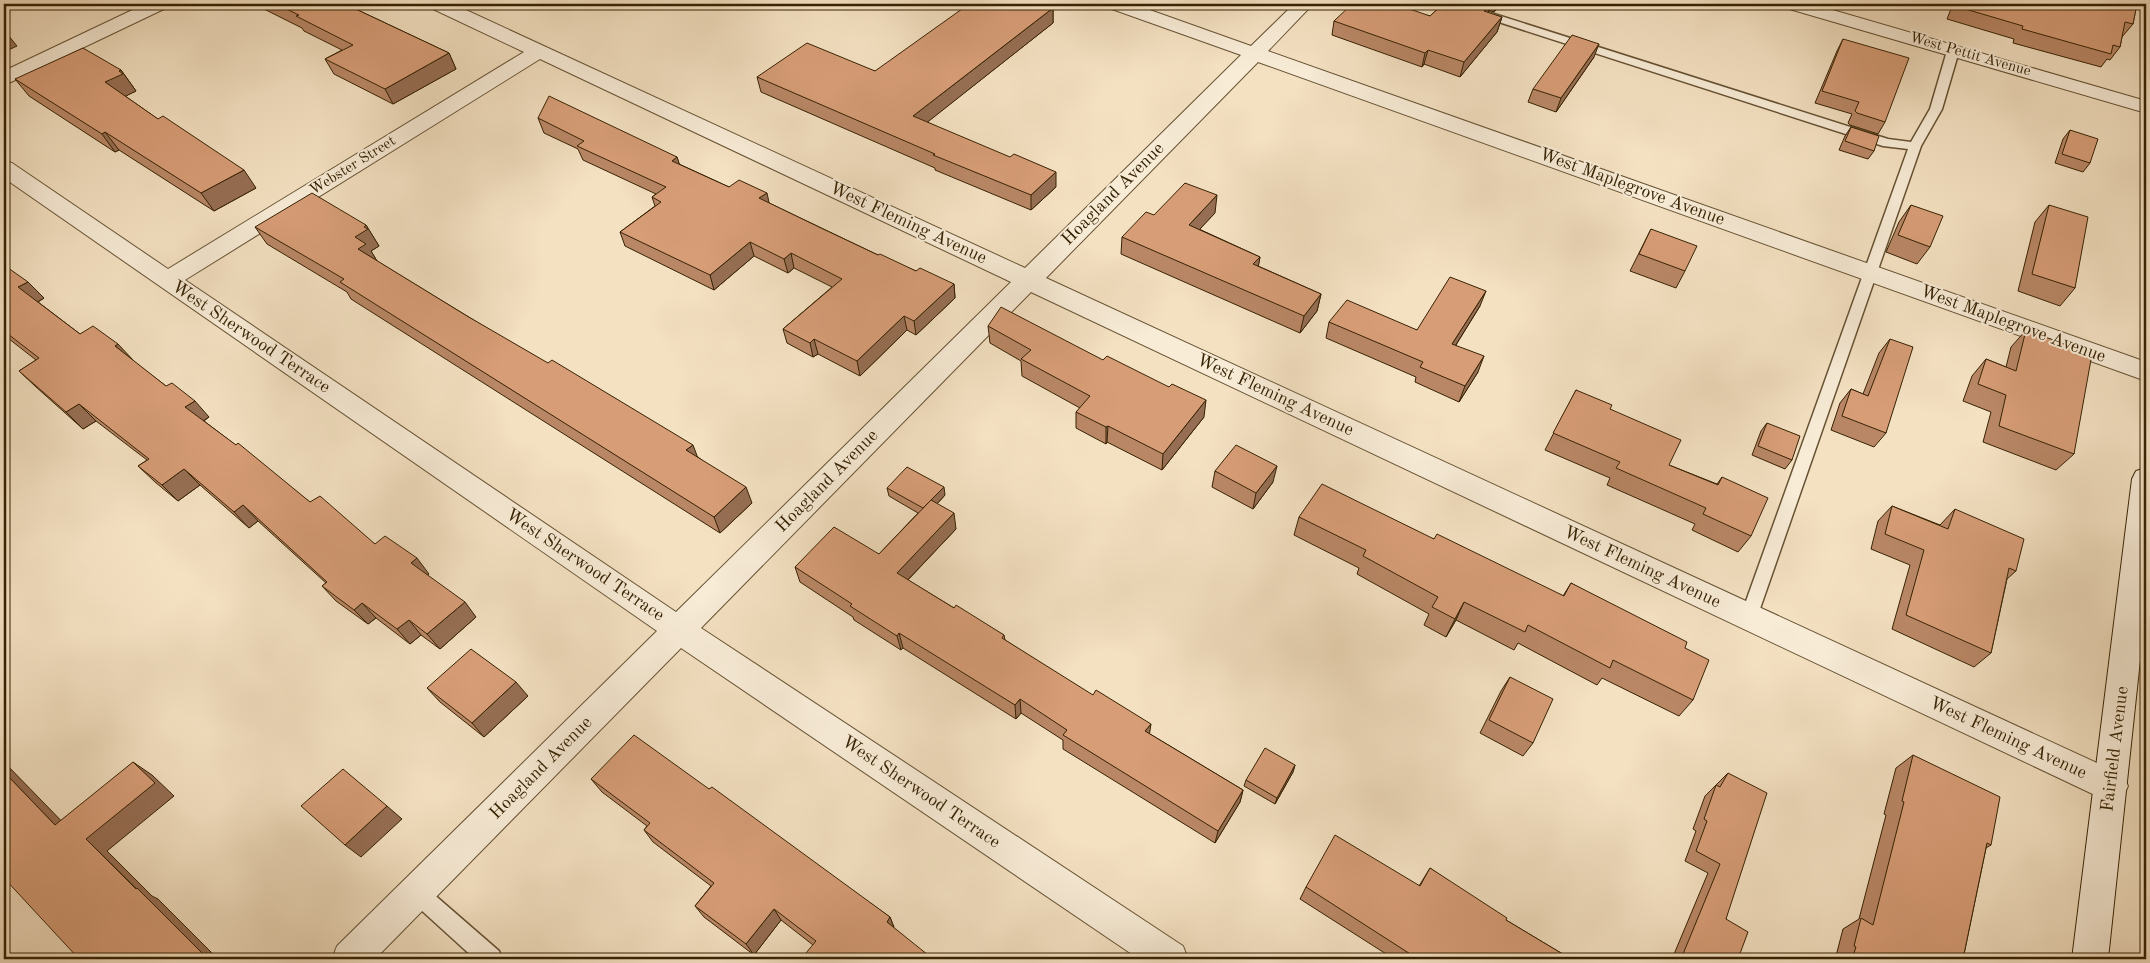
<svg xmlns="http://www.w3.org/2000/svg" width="2150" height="963" viewBox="0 0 2150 963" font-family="'Old Standard TT',serif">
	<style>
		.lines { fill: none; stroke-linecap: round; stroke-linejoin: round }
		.service-casing { stroke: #665233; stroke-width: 3 }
		.minor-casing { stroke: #665233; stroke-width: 2 }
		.tertiary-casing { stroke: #665233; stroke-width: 2 }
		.secondary-casing { stroke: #362203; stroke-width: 2 }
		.service { fill: #f8ecd7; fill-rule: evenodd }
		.minor { fill: #f8ecd7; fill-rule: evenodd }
		.tertiary { fill: #f8ecd7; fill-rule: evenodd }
		.secondary { fill: #f8ecd7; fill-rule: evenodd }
		.wall { fill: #b98766; stroke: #362203 }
		.shaded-wall { fill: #966e53; stroke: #362203 }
		.building { fill: #d79d77; stroke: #362203 }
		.labels { text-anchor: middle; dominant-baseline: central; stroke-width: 4; stroke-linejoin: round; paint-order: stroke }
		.far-street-label { font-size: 15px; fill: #362203; stroke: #f8ecd7 }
		.street-label { font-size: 18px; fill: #362203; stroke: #f8ecd7 }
	</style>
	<rect width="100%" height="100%" fill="#f4e1c2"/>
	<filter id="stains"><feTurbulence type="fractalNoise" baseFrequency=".004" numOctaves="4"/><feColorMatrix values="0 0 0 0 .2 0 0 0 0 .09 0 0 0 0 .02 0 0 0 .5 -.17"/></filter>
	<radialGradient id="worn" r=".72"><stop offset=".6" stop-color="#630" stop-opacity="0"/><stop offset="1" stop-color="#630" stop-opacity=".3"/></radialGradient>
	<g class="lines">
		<g class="service-casing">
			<path id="service" d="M1448,4h15l425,135 23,3 19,-33 17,-58 6,-3 6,3 -17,58 -21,37 -166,477 -6,3 -6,-3 -3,-5 168,-469 -25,-3 -434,-140z
				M416,882l7,3 76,66 3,8h-27l-66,-60 -3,-7 3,-7z"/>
		</g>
		<g class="minor-casing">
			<path id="minor" d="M145,4h23l-2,4 -155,74 -7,2v-13z
				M429,4h24l572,264 216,-213 -132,-47 -2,-4h26l118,42 43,-42h19l-45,47 878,311v19l-888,-319 -212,216 1077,497 5,11 -5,11 -12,5 -12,-5 -1068,-505 -330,336 482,318 5,13h-49l-458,-311 -306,311h-43l5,-13 320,-315 -653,-453v-17l8,2 156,106 356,-217 -93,-44zM540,59l471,223 -335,330 -491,-332z"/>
		</g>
		<g class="tertiary-casing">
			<path id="tertiary" d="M1784,4h28l334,97v12l-360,-105z"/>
		</g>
		<g class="secondary-casing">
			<path id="secondary" d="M2146,468v136l-38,355h-36l60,-480 4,-8z"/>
		</g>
		<use href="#service" class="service"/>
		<use href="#minor" class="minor"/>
		<use href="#tertiary" class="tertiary"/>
		<use href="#secondary" class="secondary"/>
	</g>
	<path class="wall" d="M258,4h87l104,49 7,16 -63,35 -59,-30 -9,-15 17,-9 -38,-19 -2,-3 -40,-20 -2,-3z
		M1443,4h59l-8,8 -6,-2v3l14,4 -5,15 -37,45 -36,-13 -2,3 -90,-32 2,-14 65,-12 31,7z
		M1953,4h186l-3,4 -3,16 -11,13 -2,10 -10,13 -3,-1 -6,8 -88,-24 1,-4 -67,-20z
		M1053,8v15l-126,99 129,65 -25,23 -96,-40v-2l-174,-76 -4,-15 118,-6z
		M1843,39l42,83 -7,12 -28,-9 -2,-2 4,-9 -37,-11 22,-52z
		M1594,57l-38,55 -28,-10 5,-13z
		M121,70l15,21 -11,5 131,92 -42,23 -95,-61 -4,2 -86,-56 -14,-17z
		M538,118l139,39 2,7 50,23 40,16 109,52 38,16 38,13 1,14 -39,37 -9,-5 -47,46 -42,-22 -5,3 -26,-14 -4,-14 49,-42 -38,-19 -6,5 -34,-17 -40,34 -89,-44 -5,-14 35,-26 -3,-9 4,-3 -73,-34 -5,-11 -34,-16z
		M1851,127l23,24 -6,8 -29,-9 6,-14z
		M2070,130l20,33 -7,9 -28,-9 8,-24z
		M1911,205l19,42 -13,17 -31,-12 13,-30z
		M2049,205l26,83 -15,18 -42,-15 17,-69z
		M1215,213l-16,16 61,28 -2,9 63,28 -4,17 -17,22 -179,-79 1,-17 32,-22z
		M366,225l13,21 -8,5 6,10 321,196 54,46 -32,30 -369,-234 -4,-7 -80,-48 -12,-17z
		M1651,229l34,42 -9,17 -46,-17z
		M4,265l40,33 -6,4 42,32 53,27 33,25 43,31 -5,4 106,81 65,42 54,30 -2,1 49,42 -36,32 -19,-14 -11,9 -34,-26 -8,6 -32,-23 -14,-15 4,-3 -68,-62 -9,7 -49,-43 -22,16 -23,-19 -17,-16 9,-6 -51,-39 -13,8 -47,-42 -17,-16 17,-11 -32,-25z
		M1480,306l-24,39 22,27 -19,30 -44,-20 1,-5 -90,-39 3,-16 88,8z
		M988,326l216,91 -42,53 -55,-28 -1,2 -30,-16v-16l4,-4 -58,-32 -1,-15 -31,-18z
		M2026,330l48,124 -18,16 -73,-28 8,-30 -28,-11 9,-25 14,-17 20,8 5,-20z
		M1890,339l-4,94 -12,14 -43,-17 9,-27 11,-14 12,5 16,-41z
		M1576,390l34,19 59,56 48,19 5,-7 29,59 -13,16 -46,-22 3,-6 -88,-39 3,-7 -65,-28z
		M1767,423l25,37 -7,9 -33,-14 9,-24z
		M1215,471l58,11 -20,27 -41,-22z
		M887,488l58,7 -8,9 19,25 -48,51 46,28 50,27 1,5 145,94 93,56 -3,12 -25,41 -152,-94v-9l-42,-27 -5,6 -113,-71 -2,2 -47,-30 -1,-3 -53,-35 -5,-15 84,-13 39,-41 -29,-17z
		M1892,506l48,19 15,-16 61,62 -9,8 -16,74 -17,14 -82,-38 18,-64 -39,-16 7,-28z
		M1299,517l135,22 129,57 8,-13 114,65 8,52 -14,16 -77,-38 -5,7 -79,-42 -4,7 -58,-30 -10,17 -22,-12 5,-11 -72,-40 2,-6 -65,-33z
		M1510,677l23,66 -10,13 -43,-23 21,-42z
		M427,688l101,8 -44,41 -44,-35z
		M1913,755l78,90 -5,3 -23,111h-126l1,-1 -2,-2 7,-27 16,-10 27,-104 -2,-1 12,-46z
		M1295,765l-2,7 -18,32 -31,-18 2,-6z
		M1728,773l-2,146 12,40h-66l36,-86 -23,-12 11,-30 -3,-2 12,-33z
		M591,779l118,10 181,128 4,10 -81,18 -32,-25 -27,35 -50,-38 -9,-11 16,-20 -58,-44 -9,-12 3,-4 -45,-34z
		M1430,868l76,52 65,39h-177l-94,-60 6,-12 113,-1z"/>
	<path class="shaded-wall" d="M1496,4h6l-8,8z
		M1490,6l-4,14 -2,-9z
		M1053,8v15l-138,109 -2,-16z
		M1502,17l-5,15 -37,45 4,-15z
		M4,30l13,16 -13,6z
		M1599,44l-5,13 -38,55 5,-14z
		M1428,50l-4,14 -2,3 3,-14z
		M449,53l7,16 -63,35 -8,-15z
		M121,70l15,21 -18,9 -13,-18z
		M105,132l14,18 -4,2 -13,-18z
		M677,157l5,15 -10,-11z
		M244,170l12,18 -42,23 -13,-18z
		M1056,172v15l-25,23v-15z
		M767,193l3,14 -11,-9z
		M1217,195l-2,18 -27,29 1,-17z
		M366,225l13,21 -8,5 6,10 -19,-12 -3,-12z
		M750,242l4,14 -40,34 -4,-15z
		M791,253l3,15 -6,5 -4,-14z
		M1260,257l-3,17 -4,-10z
		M28,282l16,16 -10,6 -16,-17z
		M954,284l1,14 -39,37 -2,-14z
		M1486,291l-6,15 -33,53 5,-15z
		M1321,294l-4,17 -17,22 4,-17z
		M904,316l3,14 -47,46 -3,-15z
		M814,339l4,15 -5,3 -3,-14z
		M118,344l16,17 -19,-15z
		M1484,356l-6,16 -19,30 6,-16z
		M1206,400l-2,17 -42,53 1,-16z
		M195,401l14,16 -9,6 -15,-16z
		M79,404l17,17 -13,8 -17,-17z
		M1108,426l-1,16 -1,2v-17z
		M693,445l6,16 -13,-11z
		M1277,466l-4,16 -20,27 3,-16z
		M184,469l16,16 -22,16 -16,-16z
		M746,487l6,16 -32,30 -6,-16z
		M944,487l1,8 -20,22 -2,-9z
		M243,505l15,16 -9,7 -15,-16z
		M954,513l2,16 -56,59 -3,-15z
		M417,558l12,16 -6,4 -12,-15z
		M465,602l11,15 -36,32 -13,-15z
		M1464,602l-8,18 -10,17 9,-18z
		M362,603l14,15 -8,6 -14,-14z
		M409,620l12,15 -11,9 -13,-15z
		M899,633l4,15 -2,2 -4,-14z
		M516,682l12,14 -44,41 -12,-14z
		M1020,699l1,14 -5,6 -1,-14z
		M1151,724l-2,13 -4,-6z
		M4,762l73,75 -22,-12 -51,-53z
		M133,762l19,13 22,21 -67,55 45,45 6,3 60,60h-10l-122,-120z
		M1295,765l-2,7 -18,32 2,-6z
		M1243,790l-3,12 -25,41 3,-12z
		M387,806l15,13 -41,38 -16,-12z
		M774,909l7,11 -27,35 -8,-11z
		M890,917l4,11 -7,-6z"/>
	<path class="building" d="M276,4h69l104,49 -64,36 -60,-30 28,-14 -57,-29 3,-1z
		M969,4h73l11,4 -140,108 97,41 4,-3 42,18 -25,23 -98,-40 2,-1 -178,-77 50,-34 68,28z
		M1352,4h31l16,5 2,-3 29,10 13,-12h41l6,2 -6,5 18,6 -38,45 -36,-12 -3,3 -91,-32z
		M1956,4h181l-4,20 -8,-2 -5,25 -7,-2 -2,9 -89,-25 1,-3 -68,-20z
		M1572,35l27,9 -38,54 -28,-9z
		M1843,39l66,19 -24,64 -28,-9 -2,-2 4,-9 -37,-11z
		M83,48l38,22 -2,1 4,3 -18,8 53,37 5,-3 81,54 -43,23 -96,-61 -3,2 -87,-55z
		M549,96l128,61 -5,4 57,26 10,-7 28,13 -8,5 62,30 57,27 2,-1 36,17 4,-3 34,16 -40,37 -10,-5 -47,45 -43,-22 -4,4 -27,-14 59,-50 -51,-26 -7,6 -34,-17 -40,33 -90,-43 41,-30 -9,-5 14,-10 -89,-41 7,-5 -46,-23z
		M1851,127l28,9 -5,15 -29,-10z
		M2070,130l28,9 -8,24 -28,-9z
		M1185,183l32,12 -28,30 71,32 -7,7 68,30 -17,22 -182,-79 24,-25 8,3z
		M312,193l54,32 -2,2 4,2 -13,8 11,7 -8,5 109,67 81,47 4,-3 141,85 -7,5 60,37 -32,30 -374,-235 4,-3 -89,-52z
		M1911,205l32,11 -13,31 -32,-12z
		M2049,205l39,12 -13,71 -43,-14z
		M1651,229l46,17 -12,25 -46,-17z
		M4,265l24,17 -10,5 62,47 13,-8 25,18 -3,2 51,40 6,-3 23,18 -10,6 51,38 2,-2 72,59 10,-6 55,48 10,-8 32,22 -6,5 54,39 -38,32 -18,-14 -12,9 -35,-26 -8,7 -32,-24 5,-4 -84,-77 -9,7 -50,-43 -22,16 -24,-19 11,-7 -70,-55 -13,8 -47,-41 20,-13 -35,-27z
		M1450,277l36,14 -34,53 32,12 -19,30 -45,-19 3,-5 -94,-40 18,-22 70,30z
		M1001,307l102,53 4,-4 62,31 3,-3 34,16 -43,54 -55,-28 -2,1 -30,-15 14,-16 -69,-37 10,-9 -43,-24z
		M2026,330l66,24 -18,100 -75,-28 7,-31 -28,-11 8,-25 30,12z
		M1890,339l23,8 -27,86 -44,-17 9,-27 17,7z
		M1576,390l36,15 -2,4 71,31 -12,25 49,20 4,-8 46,21 -17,38 -48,-22 3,-6 -90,-40 4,-6 -67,-29z
		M1767,423l33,13 -8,24 -34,-14z
		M1236,445l41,21 -21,27 -41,-22z
		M907,467l37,20 -21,21 -36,-20z
		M1322,484l112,55 3,-5 127,62 7,-13 116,59 -2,6 24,12 -16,40 -80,-40 -3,8 -82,-43 -3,7 -61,-30 -9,17 -23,-12 6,-10 -75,-41 3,-6 -67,-33z
		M931,500l23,13 -57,60 57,35 2,-3 48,30 -2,3 91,57 3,-5 55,34 -6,7 98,59 -25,41 -155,-96 4,-5 -47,-31 -5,6 -116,-72 -2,3 -47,-30 2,-2 -57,-37 39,-40 45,27z
		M1892,506l56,23 7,-20 69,30 -8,32 -7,-3 -18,85 -85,-38 18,-65 -39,-16z
		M471,649l45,33 -44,41 -45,-35z
		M1510,677l43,22 -20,44 -44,-23z
		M634,735l75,54 3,-2 178,130 -3,5 46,37h-132l15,-18 -42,-32 -28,35 -51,-38 19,-23 -70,-53 6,-7 -59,-44z
		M1265,748l30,17 -18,33 -31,-18z
		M1913,755l87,42 -9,48 -4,-2 -24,116h-111l4,-12 -2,-1 7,-28 12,7 31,-123 -2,-1z
		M133,762l22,21 -69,56 50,50 1,-1 71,71h-129l-75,-81v-106l51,53z
		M343,769l44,37 -42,39 -44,-39z
		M1728,773l39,20 -41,126 22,13 -10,27h-57l39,-95 -24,-13 11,-30 -3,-2 12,-34 4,2z
		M1335,835l85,51 10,-18 77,50 -1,2 65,39h-153l-112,-72z"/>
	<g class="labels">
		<g class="far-street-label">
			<text transform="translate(1970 55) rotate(16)">West Pettit Avenue</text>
			<text transform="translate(353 166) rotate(-32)">Webster Street</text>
		</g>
		<g class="street-label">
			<text transform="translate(1632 187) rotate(20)">West Maplegrove Avenue</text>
			<text transform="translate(1113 194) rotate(-45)">Hoagland Avenue</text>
			<text transform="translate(908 223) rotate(25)">West Fleming Avenue</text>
			<text transform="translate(2013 324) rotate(20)">West Maplegrove Avenue</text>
			<text transform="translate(251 337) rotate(34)">West Sherwood Terrace</text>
			<text transform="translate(1275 395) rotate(25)">West Fleming Avenue</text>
			<text transform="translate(827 481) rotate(-45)">Hoagland Avenue</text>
			<text transform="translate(585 565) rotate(34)">West Sherwood Terrace</text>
			<text transform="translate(1642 567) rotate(25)">West Fleming Avenue</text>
			<text transform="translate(2008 738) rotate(25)">West Fleming Avenue</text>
			<text transform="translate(2115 749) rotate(-83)">Fairfield Avenue</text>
			<text transform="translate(541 768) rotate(-45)">Hoagland Avenue</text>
			<text transform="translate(921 792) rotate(34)">West Sherwood Terrace</text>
		</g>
	</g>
	<rect width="2150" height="963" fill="none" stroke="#f4e1c2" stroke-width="20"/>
	<rect x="5" y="5" width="2140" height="953" fill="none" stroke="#362203" stroke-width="2.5"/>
	<rect x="10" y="10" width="2130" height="943" fill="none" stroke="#362203"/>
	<rect width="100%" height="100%" filter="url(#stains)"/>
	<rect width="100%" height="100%" fill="url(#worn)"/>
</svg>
